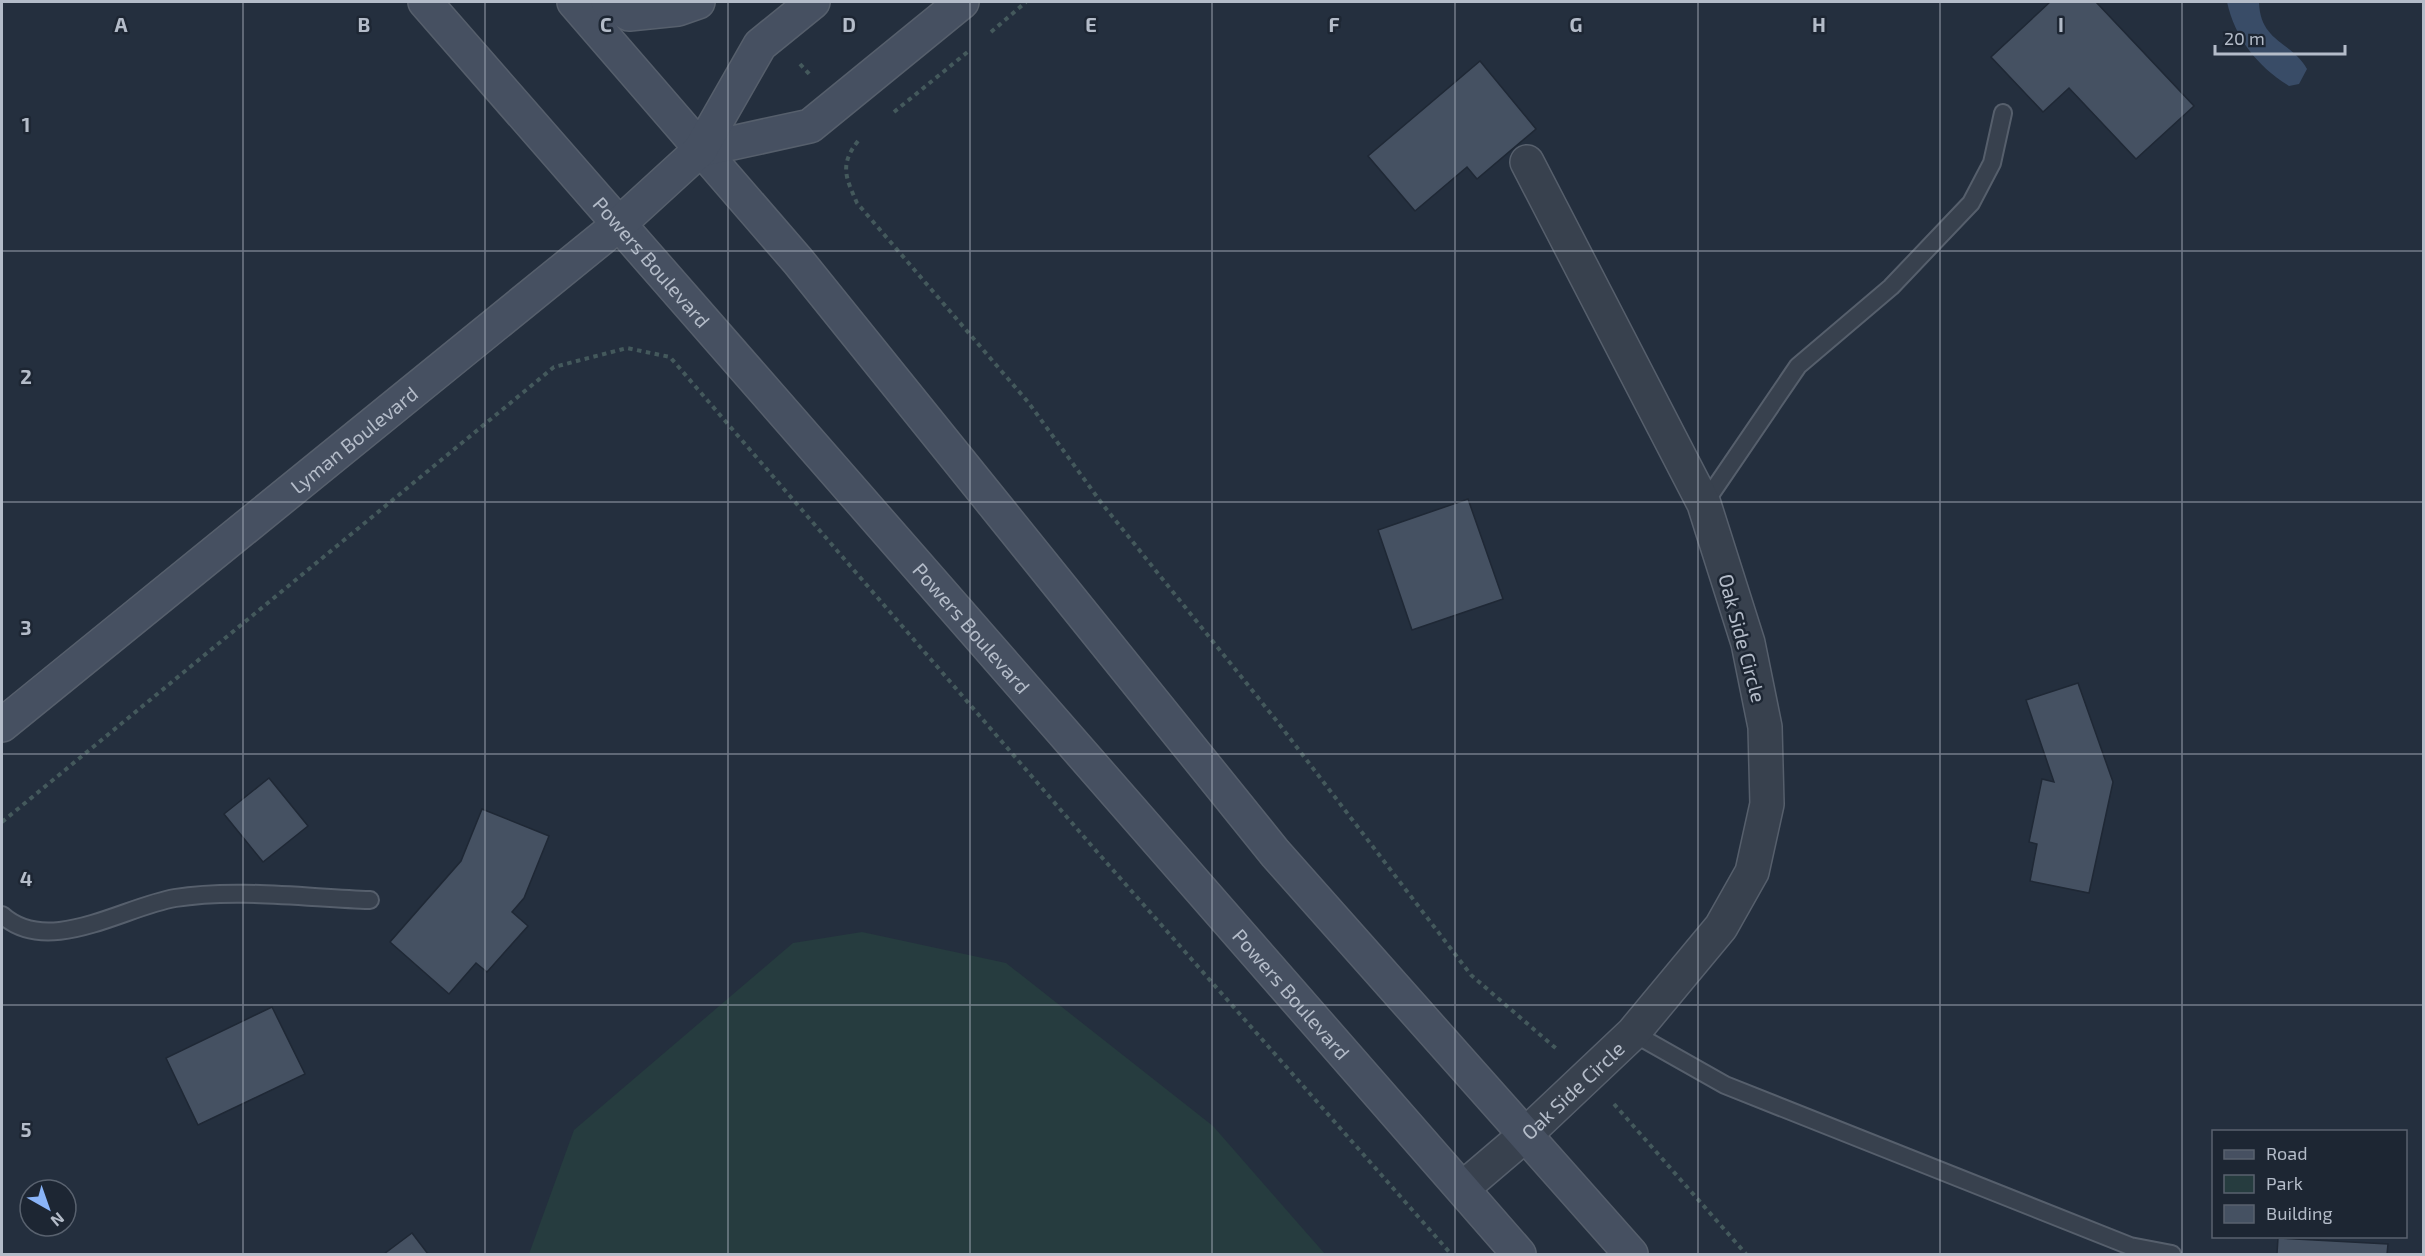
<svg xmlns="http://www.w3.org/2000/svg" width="2425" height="1256" viewBox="0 0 2425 1256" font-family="'Exo 2',sans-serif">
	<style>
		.green { fill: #263c3f }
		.water { fill: #394c67 }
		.building { fill: #455162; stroke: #1f2835; stroke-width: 1.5 }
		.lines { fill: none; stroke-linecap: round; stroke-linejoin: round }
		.lane-casing { stroke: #565f6c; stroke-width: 20 }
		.street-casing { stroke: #565f6c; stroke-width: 36 }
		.secondary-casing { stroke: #565f6c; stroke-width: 36 }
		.path { stroke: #44595c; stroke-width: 4; stroke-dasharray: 4.5 4.5; stroke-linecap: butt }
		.lane { stroke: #38414e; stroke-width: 16 }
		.street { stroke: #38414e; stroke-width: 33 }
		.secondary { stroke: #465061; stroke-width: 33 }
		.grid { fill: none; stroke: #b4bcc9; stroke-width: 1.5; stroke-opacity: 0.55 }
		.labels { text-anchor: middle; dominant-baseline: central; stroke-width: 5; stroke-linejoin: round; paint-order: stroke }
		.street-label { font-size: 20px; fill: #b4bcc9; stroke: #1d2633 }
		.grid-label { font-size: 20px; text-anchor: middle; font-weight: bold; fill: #b4bcc9; stroke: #1d2633; stroke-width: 5; stroke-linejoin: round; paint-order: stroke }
	</style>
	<rect width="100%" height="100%" fill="#242f3e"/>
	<path class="green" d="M862,932l144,31 207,163 112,128h-796l45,-124 219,-187z"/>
	<path class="water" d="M2227,2h32c1,40 32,39 48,67l-8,15 -10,2c-32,-20 -54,-48 -62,-84z"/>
	<path class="building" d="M2050,2h46l98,104 -58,53 -67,-71 -26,24 -52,-55z
		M1480,61l56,68 -59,50 -10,-12 -52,44 -47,-55z
		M1468,499l35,100 -91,31 -34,-100z
		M2078,683l35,99 -24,111 -59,-12 7,-37 -8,-2 13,-63 12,3 -28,-82z
		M269,778l39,48 -45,36 -39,-48z
		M482,809l67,27 -25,62 -12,14 16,14 -41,46 -11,-9 -27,31 -59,-52 71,-81z
		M272,1007l33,67 -107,51 -32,-67z
		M412,1233l16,21h-44z
		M2278,1238l110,6 -1,10h-110z"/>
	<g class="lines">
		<g class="lane-casing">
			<path id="lane" d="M1704,504l94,-138 93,-79 80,-84 21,-40 11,-50
				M2,915c46,42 121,-8 173,-17 60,-10 134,0 195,2
				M1633,1033l92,52 405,161 42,8"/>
		</g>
		<g class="street-casing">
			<g id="street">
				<path id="s1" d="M1463,1188l61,-52 109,-103 88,-106 31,-55 15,-68 -2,-77 -17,-84 -44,-139 -177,-342"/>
			</g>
		</g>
		<g class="secondary-casing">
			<g id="secondary">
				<path id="s2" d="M425,2l1094,1252"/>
				<path d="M574,2l224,259 477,592 356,401"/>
				<path d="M608,2l21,12 49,-5 20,-7"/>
				<path d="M700,150l110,-24 152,-124"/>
				<path id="s3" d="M2,725l616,-500 82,-75 60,-105 53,-43"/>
			</g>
		</g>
		<path class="path" d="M991,32l35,-30
			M800,64l11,12
			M894,112l76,-62
			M858,141c-19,24 -12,37 -1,62l171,199 75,103 173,215 195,255 88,76
			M2,822l552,-455 73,-19 43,9 421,488 360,409
			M1614,1104l132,150"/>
		<use href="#lane" class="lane"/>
		<use href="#street" class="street"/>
		<use href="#secondary" class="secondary"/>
	</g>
	<path class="grid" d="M243,2v1252M485,2v1252M728,2v1252M970,2v1252M1212,2v1252M1455,2v1252M1698,2v1252M1940,2v1252M2182,2v1252M2,251h2422M2,502h2422M2,754h2422M2,1005h2422"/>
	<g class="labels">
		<g class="street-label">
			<text stroke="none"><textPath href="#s2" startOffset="345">Powers Boulevard</textPath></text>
			<text stroke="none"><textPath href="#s3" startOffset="453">Lyman Boulevard</textPath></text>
			<text stroke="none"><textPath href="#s2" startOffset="831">Powers Boulevard</textPath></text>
			<text transform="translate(1743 638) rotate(75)">Oak Side Circle</text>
			<text stroke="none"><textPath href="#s2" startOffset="1317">Powers Boulevard</textPath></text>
			<text stroke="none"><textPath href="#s1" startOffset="147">Oak Side Circle</textPath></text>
		</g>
	</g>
	<g class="grid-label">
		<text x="121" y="32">A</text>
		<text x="364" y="32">B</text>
		<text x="606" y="32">C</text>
		<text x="849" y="32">D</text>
		<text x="1091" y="32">E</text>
		<text x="1334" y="32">F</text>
		<text x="1576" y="32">G</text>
		<text x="1819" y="32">H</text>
		<text x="2061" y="32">I</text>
		<text x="26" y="132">1</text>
		<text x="26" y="384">2</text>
		<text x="26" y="635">3</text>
		<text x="26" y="886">4</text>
		<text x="26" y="1137">5</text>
	</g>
	<rect width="2425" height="1256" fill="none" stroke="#b4bcc9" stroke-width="6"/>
	<rect x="2212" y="1130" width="195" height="108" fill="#1d2633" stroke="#59626f" stroke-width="1.5"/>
	<rect x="2224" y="1150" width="30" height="9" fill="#465061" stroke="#59626f" stroke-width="1.5"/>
	<text x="2266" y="1160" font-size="18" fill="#b4bcc9">Road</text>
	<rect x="2224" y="1175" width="30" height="18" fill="#263c3f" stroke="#59626f" stroke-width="1.5"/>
	<text x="2266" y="1190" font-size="18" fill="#b4bcc9">Park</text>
	<rect x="2224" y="1205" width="30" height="18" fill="#455162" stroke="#59626f" stroke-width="1.5"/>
	<text x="2266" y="1220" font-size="18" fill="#b4bcc9">Building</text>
	<g transform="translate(48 1208) rotate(140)"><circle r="28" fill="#1d2633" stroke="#59626f" stroke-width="1.5"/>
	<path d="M0-4.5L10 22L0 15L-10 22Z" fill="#8ab4f8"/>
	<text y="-9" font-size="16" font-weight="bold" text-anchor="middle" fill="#b4bcc9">N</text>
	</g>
	<path d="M2215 45v9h130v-9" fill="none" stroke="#b4bcc9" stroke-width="3"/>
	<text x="2224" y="45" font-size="18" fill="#b4bcc9" stroke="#1d2633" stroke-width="4.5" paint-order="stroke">20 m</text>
</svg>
